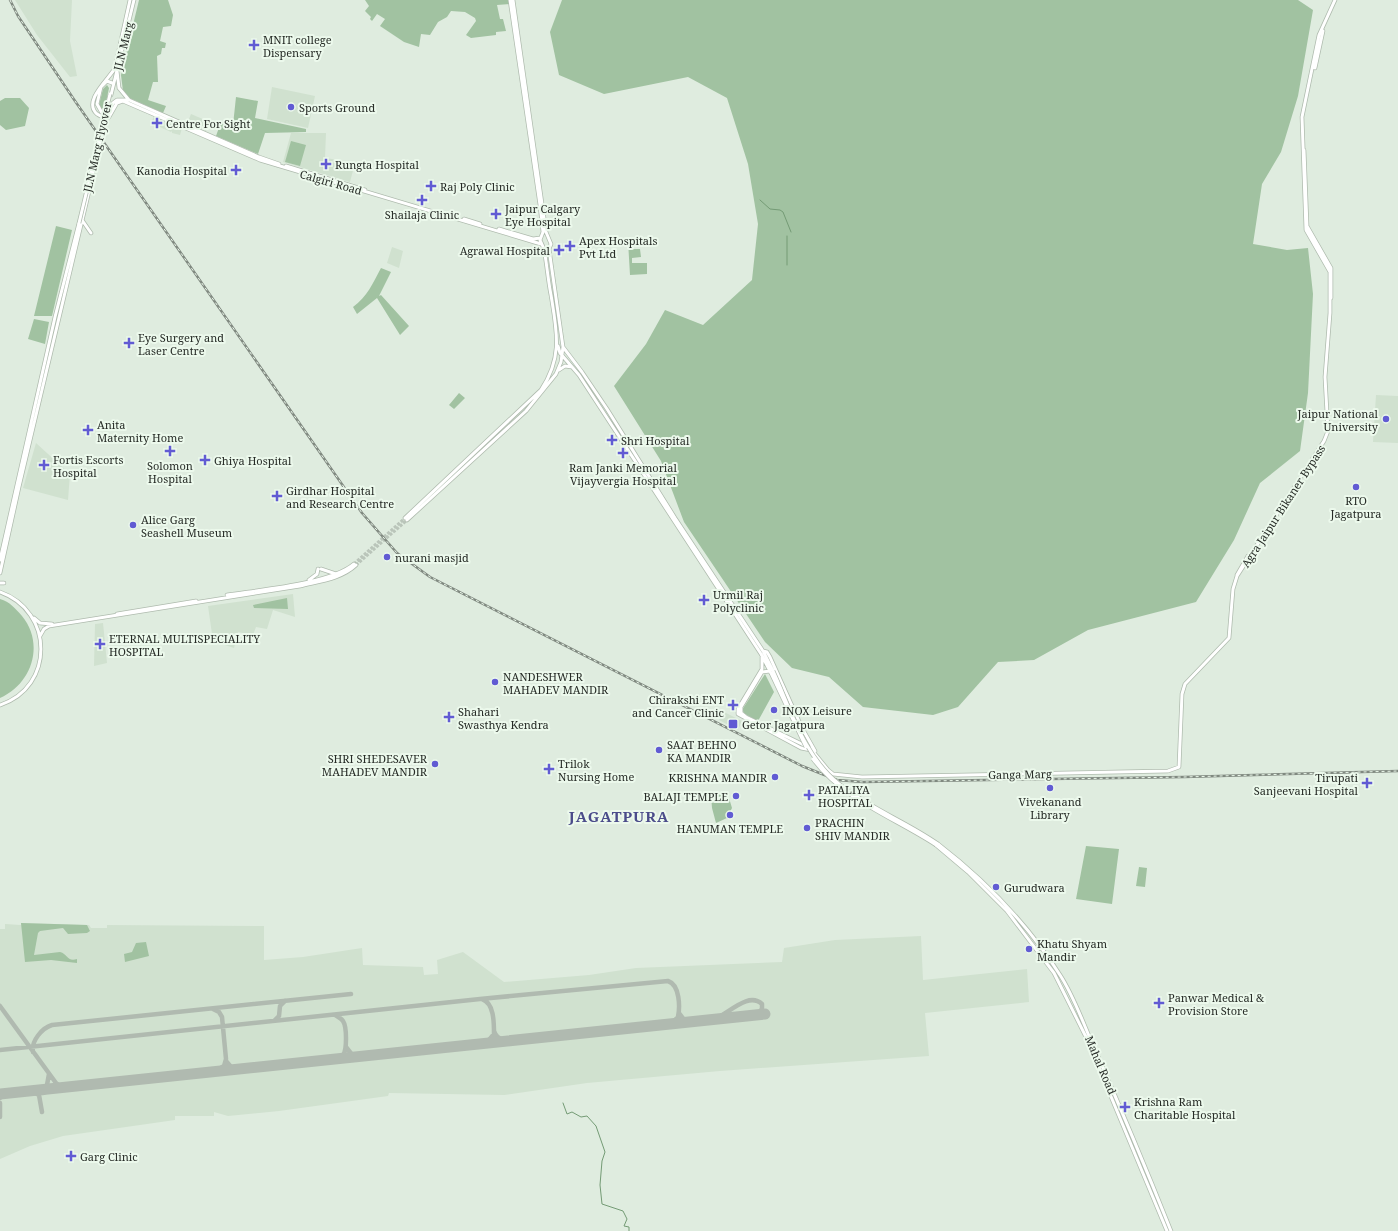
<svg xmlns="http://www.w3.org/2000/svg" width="1398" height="1231" viewBox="0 0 1398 1231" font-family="'Noto Serif',serif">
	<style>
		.built { fill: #d0e1cf }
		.green { fill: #a1c2a1 }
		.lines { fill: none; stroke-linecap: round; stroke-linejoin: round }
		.stream { stroke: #749b75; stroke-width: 1 }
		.taxiway { stroke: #b0bab0; stroke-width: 4.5 }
		.runway { stroke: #b0bab0; stroke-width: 11 }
		.major-tunnel { stroke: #bac5ba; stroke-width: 3; stroke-dasharray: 3 1.5; stroke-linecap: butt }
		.major-casing { stroke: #afbbae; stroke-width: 4.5 }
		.major { stroke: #fff; stroke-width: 3 }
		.rail-casing { stroke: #808980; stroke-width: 2.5 }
		.rail { stroke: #ecf9ec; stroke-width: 1; stroke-dasharray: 3; stroke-linecap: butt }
		.major-bridge-casing { stroke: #afbbae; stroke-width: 4.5; stroke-linecap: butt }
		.major-bridge { stroke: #fff; stroke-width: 3 }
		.poi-dot { fill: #615bd3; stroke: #ecf9ec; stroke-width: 1.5 }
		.labels { text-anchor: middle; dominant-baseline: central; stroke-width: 4; stroke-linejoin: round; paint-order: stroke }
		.poi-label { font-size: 11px; fill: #262b26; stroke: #ecf9ec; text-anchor: start }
		.street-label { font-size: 11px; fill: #262b26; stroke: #ecf9ec }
		.district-label { font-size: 15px; font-weight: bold; letter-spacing: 1px; fill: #4b4c8a; stroke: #ecf9ec }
	</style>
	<rect width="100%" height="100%" fill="#dfecdf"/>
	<path class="built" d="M15,0h57l-2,41 7,35 -7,1 -33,-42z
		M272,87l43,9 -7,32 -41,-9z
		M191,114l14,6 -1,3h3l-1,8 -19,-7z
		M154,116l28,12 -2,7 -8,-2v-2l-1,1 -20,-9z
		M291,133h35l-1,25 -2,9 3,-9 29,5 -5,19 -67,-20z
		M392,247l11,4 -4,17 -12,-5z
		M1376,395l22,1v47l-25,-1z
		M36,443l34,31 -2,26 -45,-12z
		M293,594l2,23 -22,-7 -6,19 -11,-2 -3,8 -15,-3 -4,16 -21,-7 -5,-35z
		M103,623l4,40 -13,3 1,-42z
		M724,712l18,9 -4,9 -19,-10z
		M21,923l68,2 2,3h16v-3l157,1v34l39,-3 59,-9 1,17 60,2 1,8 14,-1 -1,-14 26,-8 41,30 85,-7 47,-7 146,-6 2,-14 51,-8 86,-4 2,44 104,-11 2,33 -104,11 4,43 -209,15 -133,12 -83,12 -115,-2 -1,3 -109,15 -51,5 -14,-4v4h-39v4l-112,16 -33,10 -30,13v-230h5v-5l16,1z"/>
	<path class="green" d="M139,0h29l5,15 -2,11 -8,1 -3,14 6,2 -1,5h-3l-1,6 -4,2 1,26h-5l-5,18 18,6 -3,7 -36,-16 -4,-6 -2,-16z
		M365,0h144l1,4 -13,1 3,14h3l3,12 -10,1v3l-25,3 -5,-3 10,-14 -1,-3 -10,-6 -14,-1 -4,6 -9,5 -8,13 -9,-1 -2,13 -15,-5 -24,-16 5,-7 -8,-5 -5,7 -2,-2 1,-2 -6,-6 4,-5z
		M562,0h736l15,10 -15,86 -17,56 -19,32 -9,60 34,6 21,-2 5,46 -5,99 -8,58 -40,32 -26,57 -38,62 -108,28 -54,30 -36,2 -40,45 -25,8 -70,-8 -34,-30 -37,-9 -27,-26 -81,-120 -23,-61 -47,-75 32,-42 19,-34 38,15 49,-45 6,-56 -10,-60 -21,-66 -39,-21 -84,17 -45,-19 -9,-43z
		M107,85l2,3 -5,24 -5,-7 4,-16z
		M236,97l22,4 -3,17 51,11v3l-41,1 -7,21 -42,-18 5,-14 12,3z
		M5,98h15l9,10 -4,18 -19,4 -6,-5v-24z
		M291,141l15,4 -6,21 -15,-4z
		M56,226l16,4 -20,86h-18z
		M654,239l-1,3 -22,2 1,5h8l1,8 -9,1v5h15v11l-17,1 -2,-34z
		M381,268l10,4 -12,24 2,-1 28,31 -9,9 -23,-37 -20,16 -4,-7c14,-10 20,-24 28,-39z
		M34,319l15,3 -4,22 -17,-5z
		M459,393l6,5 -11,11 -5,-4z
		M287,598l1,11 -34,-1 -1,-3z
		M0,599c10,3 15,9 22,17 23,28 10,68 -22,82z
		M765,674l9,18 -16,29 -13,-7 -3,-4z
		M721,794l8,4 3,10 -5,10 -11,5 -4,-15 -1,-13z
		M1086,846l33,3 -7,55 -36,-5z
		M1139,867l8,1 -2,19 -9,-1z
		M21,923l66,2 3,6 -3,2 -19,1 -5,-6 -23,3 -2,2 -4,22 26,-3c8,2 7,10 17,7v4l-26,-3 -26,2z
		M146,942l3,14 -24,6 -1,-8 8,-2 4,-9z"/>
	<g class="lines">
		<path class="stream" d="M760,200l10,9 10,1 3,2 8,20
			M787,236v29
			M563,1103l4,11 5,-2 9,5 6,-1 9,10 9,26 -3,9 -2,24 2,19 21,7 4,8 -3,7 5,1v4"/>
		<path class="taxiway" d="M0,1006l56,77 5,4h8
			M213,1009l6,3 3,5 4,42 -2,7 -8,5
			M679,1013l6,8h15
			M711,1020c14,-2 36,-30 51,-16v4l-2,5 -19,4
			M274,1021l5,-5 1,-10 5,-5
			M494,1031c4,12 16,9 26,9
			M472,1045l17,-5 5,-6c0,-12 0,-31 -12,-35
			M346,1047l7,9h12
			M0,1050l480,-51 188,-18c12,4 12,26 10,36l-6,6 -17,2
			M33,1052c-2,-11 9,-24 19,-27l299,-31
			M333,1059l10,-4c4,-5 4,-28 0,-34 -2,-3 -5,-4 -8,-6
			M226,1061l6,7 9,1
			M37,1090l7,-1 3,-4 2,-11
			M31,1091l8,4 3,17
			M43,1093l11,-4
			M0,1098l3,-4
			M0,1103v14"/>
		<path class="runway" d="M0,1094l765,-80"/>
		<path class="major-tunnel" d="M354,564l51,-46
			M356,565l51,-45"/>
		<g class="major-casing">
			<path id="major" d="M513,0l33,232 5,12 -2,5
				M115,68c-5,10 -33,33 -18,46 4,3 8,4 12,3l8,-14 6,-2 137,59 281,84
				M115,68l15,-68
				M1315,68l8,-37
				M117,71l2,17 10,12
				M112,83l-5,-2 -6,6 -4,17 5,9 7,-1 4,-9 4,-3h12l130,57 20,7
				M111,95l23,-95
				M1304,150l3,76 24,42v30
				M286,166l79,24
				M464,219l16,5
				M82,220l9,13
				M499,229l34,10 7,-1
				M558,346l2,7 19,22 182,279 10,19
				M563,347l19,25 25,37 68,109 88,133 10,20
				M559,370l6,-4 7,1
				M405,518l136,-128c22,-33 16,-58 10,-95 -3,-15 -4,-30 -7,-46l-4,-9 3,-8 -3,-27 -30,-205
				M407,520l119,-109 30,-37 5,-12 2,-15 -14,-98
				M0,560l55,-243 24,-94
				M321,569l15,5
				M0,573l19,-86 70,-296
				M1237,575l11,-19
				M309,580l8,-6 1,-5
				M0,583h4
				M0,592c54,19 55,95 0,113
				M227,595c32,-5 104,-11 127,-31
				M117,614l79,-13
				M34,618l6,5 12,1
				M40,636l4,-7 5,-3 251,-40c20,-5 41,-7 56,-21
				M763,651l4,1 3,5 32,71 13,23
				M762,657v12l-24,40v5l63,34 10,2
				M770,671l-8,1 -21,35v6l5,4 62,30
				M810,748l18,22 5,4 29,3 306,-6 11,-4 3,-73 3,-10 44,-46 4,-49 4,-13 87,-135 4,-10 -3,-54 5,-64v-41l-24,-42 -4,-113 17,-82 16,-35
				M938,844c48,37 89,79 122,131 15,23 24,51 36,77 26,59 51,119 75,179
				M936,845l32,27 39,39 47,62 33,66 80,192"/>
		</g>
		<use href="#major" class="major"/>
		<g class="rail-casing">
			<path id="rail" d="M10,0l8,16 57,85 287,412 35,40 33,24 372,189 35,14 26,2 321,-5 214,-6"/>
		</g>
		<use href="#rail" class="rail"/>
		<g class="major-bridge-casing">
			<path id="major-bridge" d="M89,191l19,-85
				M79,223l31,-129
				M773,671c18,39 31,85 66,113 30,24 68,38 99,60
				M771,673l35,74
				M813,759c30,41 82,59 123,86"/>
		</g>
		<use href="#major-bridge" class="major-bridge"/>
	</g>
	<g class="poi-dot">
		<path d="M252 39h4v4h4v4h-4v4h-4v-4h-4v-4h4z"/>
		<circle cx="291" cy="107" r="4"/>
		<path d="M155 117h4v4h4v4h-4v4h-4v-4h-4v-4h4z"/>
		<path d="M324 158h4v4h4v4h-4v4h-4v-4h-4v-4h4z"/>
		<path d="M234 164h4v4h4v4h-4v4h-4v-4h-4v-4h4z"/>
		<path d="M429 180h4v4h4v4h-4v4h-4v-4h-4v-4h4z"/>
		<path d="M420 194h4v4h4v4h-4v4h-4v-4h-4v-4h4z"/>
		<path d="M494 208h4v4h4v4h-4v4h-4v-4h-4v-4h4z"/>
		<path d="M568 240h4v4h4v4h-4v4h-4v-4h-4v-4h4z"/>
		<path d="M557 244h4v4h4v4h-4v4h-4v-4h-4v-4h4z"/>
		<path d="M127 337h4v4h4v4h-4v4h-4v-4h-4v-4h4z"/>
		<circle cx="1386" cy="419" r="4"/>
		<path d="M86 424h4v4h4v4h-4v4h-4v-4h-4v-4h4z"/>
		<path d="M610 434h4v4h4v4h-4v4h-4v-4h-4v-4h4z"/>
		<path d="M168 445h4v4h4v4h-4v4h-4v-4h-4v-4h4z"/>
		<path d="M621 447h4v4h4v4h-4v4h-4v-4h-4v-4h4z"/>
		<path d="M203 454h4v4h4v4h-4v4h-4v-4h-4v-4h4z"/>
		<path d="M42 459h4v4h4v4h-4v4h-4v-4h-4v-4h4z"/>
		<circle cx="1356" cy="487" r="4"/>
		<path d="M275 490h4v4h4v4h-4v4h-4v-4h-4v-4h4z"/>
		<circle cx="133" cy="525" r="4"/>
		<circle cx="387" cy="557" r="4"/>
		<path d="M702 594h4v4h4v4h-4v4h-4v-4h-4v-4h4z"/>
		<path d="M98 638h4v4h4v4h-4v4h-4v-4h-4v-4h4z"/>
		<circle cx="495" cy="682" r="4"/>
		<path d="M731 699h4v4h4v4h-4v4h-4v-4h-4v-4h4z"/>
		<circle cx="774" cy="710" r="4"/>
		<path d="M447 711h4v4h4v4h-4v4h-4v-4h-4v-4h4z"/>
		<rect x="728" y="719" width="10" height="10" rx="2"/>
		<circle cx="659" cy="750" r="4"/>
		<circle cx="435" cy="764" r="4"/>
		<path d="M547 763h4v4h4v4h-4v4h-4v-4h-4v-4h4z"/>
		<circle cx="775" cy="777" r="4"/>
		<path d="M1365 777h4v4h4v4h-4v4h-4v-4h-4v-4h4z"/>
		<circle cx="1050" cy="788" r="4"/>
		<path d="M807 789h4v4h4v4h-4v4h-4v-4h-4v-4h4z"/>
		<circle cx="736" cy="796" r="4"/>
		<circle cx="730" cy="815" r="4"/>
		<circle cx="807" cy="828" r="4"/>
		<circle cx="996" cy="887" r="4"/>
		<circle cx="1029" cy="949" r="4"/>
		<path d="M1157 997h4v4h4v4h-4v4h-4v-4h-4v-4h4z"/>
		<path d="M1123 1101h4v4h4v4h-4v4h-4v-4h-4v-4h4z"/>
		<path d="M69 1150h4v4h4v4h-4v4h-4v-4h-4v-4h4z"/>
	</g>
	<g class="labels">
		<g class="poi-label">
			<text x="263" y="39">MNIT college<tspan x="263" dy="13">Dispensary</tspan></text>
			<text x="299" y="107">Sports Ground</text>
			<text x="166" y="123">Centre For Sight</text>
			<text x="335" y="164">Rungta Hospital</text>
			<text x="227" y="170" text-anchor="end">Kanodia Hospital</text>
			<text x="440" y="186">Raj Poly Clinic</text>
			<text x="505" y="208">Jaipur Calgary<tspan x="505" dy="13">Eye Hospital</tspan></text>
			<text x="422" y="214" text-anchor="middle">Shailaja Clinic</text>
			<text x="579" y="240">Apex Hospitals<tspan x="579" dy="13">Pvt Ltd</tspan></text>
			<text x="550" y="250" text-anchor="end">Agrawal Hospital</text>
			<text x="138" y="337">Eye Surgery and<tspan x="138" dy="13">Laser Centre</tspan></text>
			<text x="1378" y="413" text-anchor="end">Jaipur National<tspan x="1378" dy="13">University</tspan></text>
			<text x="97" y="424">Anita<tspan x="97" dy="13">Maternity Home</tspan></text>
			<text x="621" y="440">Shri Hospital</text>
			<text x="53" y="459">Fortis Escorts<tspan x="53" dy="13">Hospital</tspan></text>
			<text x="214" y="460">Ghiya Hospital</text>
			<text x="170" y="465" text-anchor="middle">Solomon<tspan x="170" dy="13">Hospital</tspan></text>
			<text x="623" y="467" text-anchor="middle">Ram Janki Memorial<tspan x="623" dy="13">Vijayvergia Hospital</tspan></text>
			<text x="286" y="490">Girdhar Hospital<tspan x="286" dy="13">and Research Centre</tspan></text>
			<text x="1356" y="500" text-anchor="middle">RTO<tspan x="1356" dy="13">Jagatpura</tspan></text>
			<text x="141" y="519">Alice Garg<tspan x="141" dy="13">Seashell Museum</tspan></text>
			<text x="395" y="557">nurani masjid</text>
			<text x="713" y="594">Urmil Raj<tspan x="713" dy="13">Polyclinic</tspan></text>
			<text x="109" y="638">ETERNAL MULTISPECIALITY<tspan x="109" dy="13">HOSPITAL</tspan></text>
			<text x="503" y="676">NANDESHWER<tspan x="503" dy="13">MAHADEV MANDIR</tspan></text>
			<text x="724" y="699" text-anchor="end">Chirakshi ENT<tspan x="724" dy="13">and Cancer Clinic</tspan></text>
			<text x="782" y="710">INOX Leisure</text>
			<text x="458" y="711">Shahari<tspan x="458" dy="13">Swasthya Kendra</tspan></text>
			<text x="742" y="724">Getor Jagatpura</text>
			<text x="667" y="744">SAAT BEHNO<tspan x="667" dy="13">KA MANDIR</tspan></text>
			<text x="427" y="758" text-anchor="end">SHRI SHEDESAVER<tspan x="427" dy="13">MAHADEV MANDIR</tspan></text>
			<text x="558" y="763">Trilok<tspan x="558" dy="13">Nursing Home</tspan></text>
			<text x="767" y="777" text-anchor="end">KRISHNA MANDIR</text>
			<text x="1358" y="777" text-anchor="end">Tirupati<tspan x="1358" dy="13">Sanjeevani Hospital</tspan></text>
			<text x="818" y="789">PATALIYA<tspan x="818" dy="13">HOSPITAL</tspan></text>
			<text x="728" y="796" text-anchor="end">BALAJI TEMPLE</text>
			<text x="1050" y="801" text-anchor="middle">Vivekanand<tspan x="1050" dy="13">Library</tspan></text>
			<text x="815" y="822">PRACHIN<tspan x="815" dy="13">SHIV MANDIR</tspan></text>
			<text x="730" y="828" text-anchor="middle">HANUMAN TEMPLE</text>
			<text x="1004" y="887">Gurudwara</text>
			<text x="1037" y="943">Khatu Shyam<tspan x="1037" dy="13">Mandir</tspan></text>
			<text x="1168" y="997">Panwar Medical &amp;<tspan x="1168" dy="13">Provision Store</tspan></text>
			<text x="1134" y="1101">Krishna Ram<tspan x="1134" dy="13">Charitable Hospital</tspan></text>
			<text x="80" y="1156">Garg Clinic</text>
		</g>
		<g class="street-label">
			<text transform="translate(123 46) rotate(-76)">JLN Marg</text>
			<text transform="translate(97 147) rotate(-77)">JLN Marg Flyover</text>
			<text transform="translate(331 182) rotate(16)">Calgiri Road</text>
			<text transform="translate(1283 506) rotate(-57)">Agra Jaipur Bikaner Bypass</text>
			<text transform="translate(1020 774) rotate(-1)">Ganga Marg</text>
			<text transform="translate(1101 1065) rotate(67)">Mahal Road</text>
		</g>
		<g class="district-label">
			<text x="619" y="816">JAGATPURA</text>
		</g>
	</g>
</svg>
